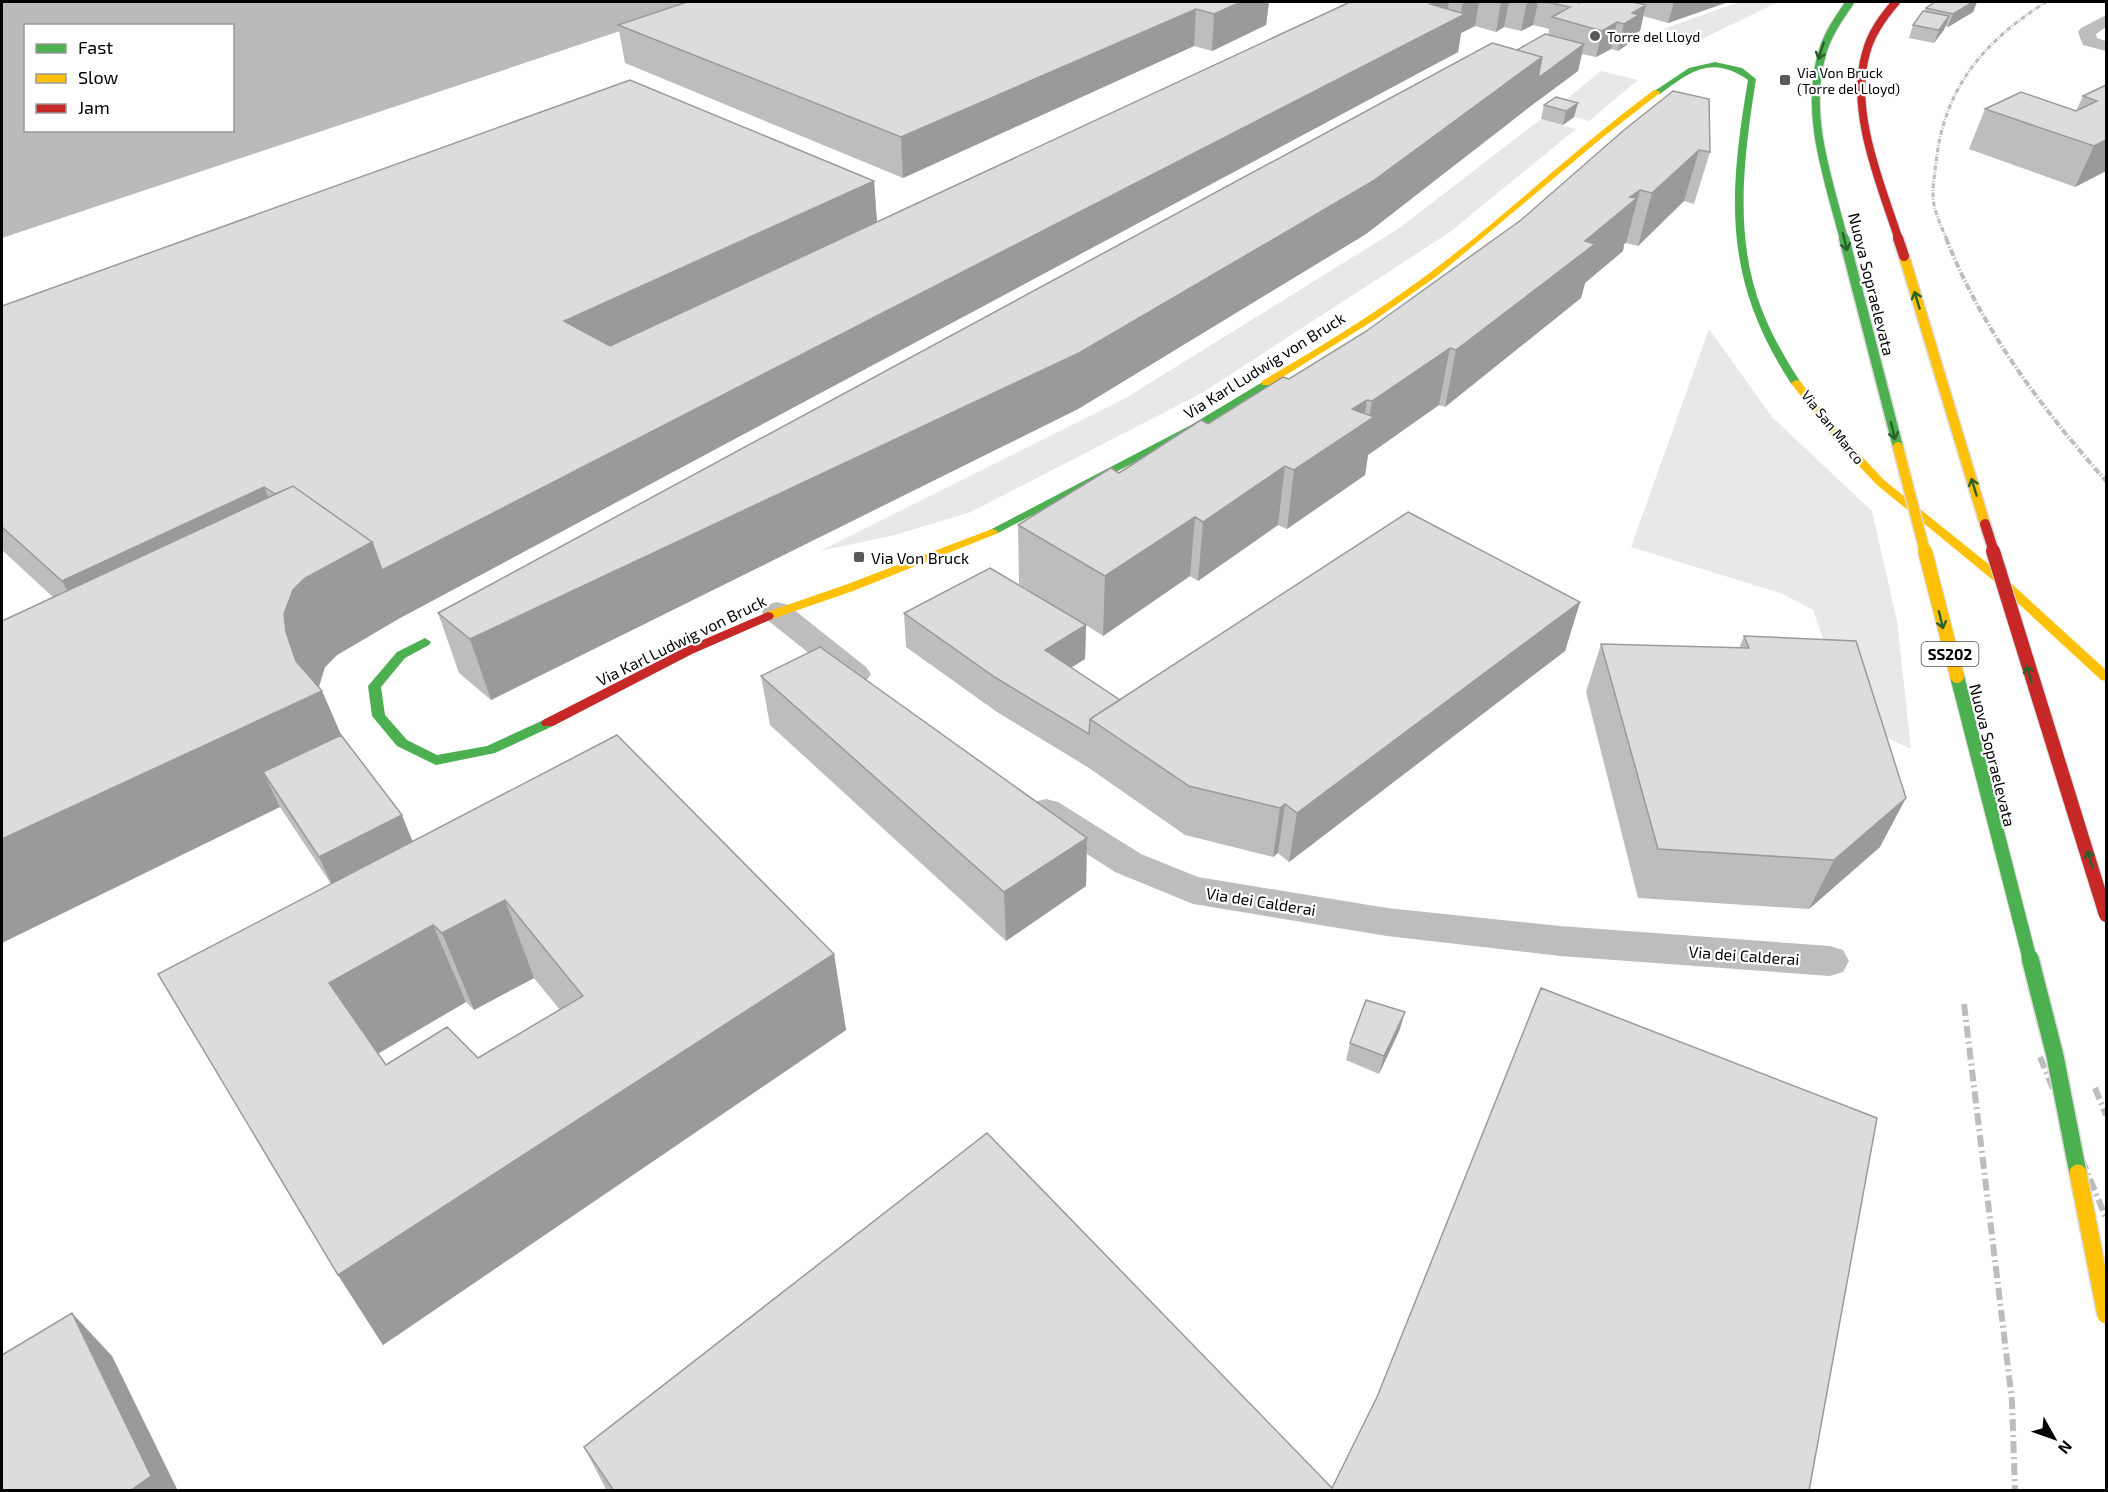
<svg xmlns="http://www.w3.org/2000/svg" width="2108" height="1492" viewBox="0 0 2108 1492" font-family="'Exo 2',sans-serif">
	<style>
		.green { fill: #e8e8e8 }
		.water { fill: #bababa; fill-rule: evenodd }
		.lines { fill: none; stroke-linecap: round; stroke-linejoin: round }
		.street { fill: #bdbdbd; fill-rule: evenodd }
		.fast { fill: #4caf50; fill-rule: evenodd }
		.slow { fill: #ffc107; fill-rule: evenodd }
		.jam { fill: #c62828; fill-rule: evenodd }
		.rail-far2 { stroke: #bdbdbd; stroke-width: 3; stroke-dasharray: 5 1.5 1 1.5; stroke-linecap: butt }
		.rail-far1 { stroke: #bdbdbd; stroke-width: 4; stroke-dasharray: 7 2 1.5 2; stroke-linecap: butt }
		.rail { stroke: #bdbdbd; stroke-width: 6; stroke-dasharray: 12 4 2 4; stroke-linecap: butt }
		.fast-bridge-far3-casing { stroke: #dbdbdb; stroke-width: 10; stroke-linecap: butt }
		.fast-bridge-far2-casing { stroke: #dbdbdb; stroke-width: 13; stroke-linecap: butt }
		.fast-bridge-far1-casing { stroke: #dbdbdb; stroke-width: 16; stroke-linecap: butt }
		.fast-bridge-casing { stroke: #dbdbdb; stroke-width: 20; stroke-linecap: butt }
		.slow-bridge-far2-casing { stroke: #dbdbdb; stroke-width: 13; stroke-linecap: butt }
		.slow-bridge-far1-casing { stroke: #dbdbdb; stroke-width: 16; stroke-linecap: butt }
		.slow-bridge-casing { stroke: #dbdbdb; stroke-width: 20; stroke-linecap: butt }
		.jam-bridge-far2-casing { stroke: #dbdbdb; stroke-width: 10; stroke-linecap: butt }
		.jam-bridge-far1-casing { stroke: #dbdbdb; stroke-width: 13; stroke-linecap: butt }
		.jam-bridge-casing { stroke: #dbdbdb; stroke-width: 16; stroke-linecap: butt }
		.fast-bridge-far3 { stroke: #4caf50; stroke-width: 8 }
		.fast-bridge-far2 { stroke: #4caf50; stroke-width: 10 }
		.fast-bridge-far1 { stroke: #4caf50; stroke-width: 14 }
		.fast-bridge { stroke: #4caf50; stroke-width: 17 }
		.slow-bridge-far2 { stroke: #ffc107; stroke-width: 10 }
		.slow-bridge-far1 { stroke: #ffc107; stroke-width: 14 }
		.slow-bridge { stroke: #ffc107; stroke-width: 17 }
		.jam-bridge-far2 { stroke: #c62828; stroke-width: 8 }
		.jam-bridge-far1 { stroke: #c62828; stroke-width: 10 }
		.jam-bridge { stroke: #c62828; stroke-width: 14 }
		.wall { fill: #bdbdbd; fill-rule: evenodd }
		.shaded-wall { fill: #9a9a9a }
		.building { fill: #dcdcdc; stroke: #9a9a9a; stroke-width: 1.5; fill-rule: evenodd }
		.oneway { stroke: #2a602c }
		.poi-dot { fill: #595959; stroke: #fff; stroke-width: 2 }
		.labels { text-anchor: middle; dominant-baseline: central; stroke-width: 4.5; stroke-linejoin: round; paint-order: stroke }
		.far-poi-label { font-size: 14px; fill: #000; stroke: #fff; text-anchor: start }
		.far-street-label { font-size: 14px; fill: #000; stroke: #fff }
		.shield { fill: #fff; stroke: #4c4c4c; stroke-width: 1.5 }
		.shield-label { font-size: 15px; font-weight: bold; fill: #000 }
		.street-label { font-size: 16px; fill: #000; stroke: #fff }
		.poi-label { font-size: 16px; fill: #000; stroke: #fff; text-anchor: start }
	</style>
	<rect width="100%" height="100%" fill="#fff"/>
	<path class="green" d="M1739,2h39l-78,38 -37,-11z
		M1601,71l37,9 -49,41 -37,-10z
		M1541,119l35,10 -126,103 -248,161 -231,119 -76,23 -75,16 304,-152 274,-170z
		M1709,329l63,88 100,94 25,110 14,128 -59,-28 -39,-111 -30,-16 -152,-47z"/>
	<path class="water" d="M2,2h705l-705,236zM26,26h206v104h-206z"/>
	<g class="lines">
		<path class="street" d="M2106,15v12l-10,7 1,4 9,3v10l-23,-6 -5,-13 3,-4z
			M777,602l11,3 78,62 5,7 -5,7 -11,3 -11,-3 -78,-62 -4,-7 4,-7z
			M1046,799l12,3 83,52 57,23 189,31 173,18 270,20 13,4 6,11 -6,11 -13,4 -270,-20 -173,-20 -194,-32 -78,-32 -81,-52 -5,-9 5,-9z"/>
		<path class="fast" d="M1715,62l27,6 14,11c-12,77 -23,157 6,231 10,26 24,50 39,73l-1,2h-8c-69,-105 -64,-186 -44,-305 -36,-25 -57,-9 -88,14l-7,-2 36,-24z
			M1266,380l4,1v4l-71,44 -203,105h-8l-2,-2 205,-107z
			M425,638l6,4 -2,3 -24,13 -24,29 4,28 22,25 30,15 50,-9 61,-28 5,2 2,3 -2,3 -58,27 -59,12 -39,-19 -25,-30 -4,-30 29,-34z"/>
		<path class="slow" d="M1654,90l7,2 -58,45 -166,139 -61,43 -106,66h-8v-4c58,-34 116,-69 169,-109 77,-58 146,-125 223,-182z
			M1796,380l4,1 38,50 46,49 118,95 104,95v11l-5,-1 -107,-99 -118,-97 -46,-49 -39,-52z
			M992,529l4,1 2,2 -2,2 -143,57 -81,28 -4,1 -6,-4 2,-3 81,-28z"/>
		<path class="jam" d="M768,612l4,1 2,3 -2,3 -80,35 -139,72h-10l-2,-3 2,-3 141,-72z"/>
		<path class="rail-far2" d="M1947,240c-4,-10 -9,-20 -12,-31 -4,-14 -1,-31 1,-46 8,-75 47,-121 110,-161"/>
		<path class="rail-far1" d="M1946,238c36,92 95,169 160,243"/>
		<path class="rail" d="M1964,1004l48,397 3,89
			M2040,1057l66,161
			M2095,1088l11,27"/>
		<g class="fast-bridge-far3-casing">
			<path id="fast-bridge-far3" d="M1844,240c-15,-59 -40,-125 -22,-186 5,-19 17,-36 28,-52"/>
		</g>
		<g class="fast-bridge-far2-casing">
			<path id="fast-bridge-far2" d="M1844,238l54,209"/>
		</g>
		<g class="fast-bridge-far1-casing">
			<path id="fast-bridge-far1" d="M1957,676l73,284"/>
		</g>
		<g class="fast-bridge-casing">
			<path id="fast-bridge" d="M2030,958l25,98 23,117"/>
		</g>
		<g class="slow-bridge-far2-casing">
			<path id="slow-bridge-far2" d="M1904,256l81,268
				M1898,447l27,105"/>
		</g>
		<g class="slow-bridge-far1-casing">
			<path id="slow-bridge-far1" d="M1925,551l32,125"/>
		</g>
		<g class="slow-bridge-casing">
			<path id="slow-bridge" d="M2078,1173l28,142"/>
		</g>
		<g class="jam-bridge-far2-casing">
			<path id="jam-bridge-far2" d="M1896,2c-13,15 -25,31 -30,51 -17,58 15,132 33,187"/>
		</g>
		<g class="jam-bridge-far1-casing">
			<path id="jam-bridge-far1" d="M1898,238l6,18
				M1985,524l9,28"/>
		</g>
		<g class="jam-bridge-casing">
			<path id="jam-bridge" d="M1993,551l113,364"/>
		</g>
		<use href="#fast-bridge-far3" class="fast-bridge-far3"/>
		<use href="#fast-bridge-far2" class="fast-bridge-far2"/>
		<use href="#fast-bridge-far1" class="fast-bridge-far1"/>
		<use href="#fast-bridge" class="fast-bridge"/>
		<use href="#slow-bridge-far2" class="slow-bridge-far2"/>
		<use href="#slow-bridge-far1" class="slow-bridge-far1"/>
		<use href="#slow-bridge" class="slow-bridge"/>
		<use href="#jam-bridge-far2" class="jam-bridge-far2"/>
		<use href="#jam-bridge-far1" class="jam-bridge-far1"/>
		<use href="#jam-bridge" class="jam-bridge"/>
	</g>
	<path class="wall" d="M687,2h582l-3,23 -54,26 -18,-5 -291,132 -278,-115 -7,-38z
		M1350,2h225l4,1 2,-1h147l-60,21 -25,-7 -3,15 -6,3 -2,7 -14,10 -7,-2 -15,8 -14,-3 -4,17 -46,34 -166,129 -288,175 -587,291 -32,-27 -21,-60 1079,-563 31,-15 1,-6 -16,-4 -12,6 -17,-4 -8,5 -21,-6 -14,7 -3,19 -1058,566 -63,37 -12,12 -6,20 3,4 19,44 72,106 421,113 12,76 -463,315 -45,-70 -7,-391 -51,-77 -278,-257v-244l872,-125 3,41zM534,978l26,32 -82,48 -92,7 -8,-11 88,-52 8,8z
		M1935,2h42l-4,10 -25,15 -3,-1 -11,17 -25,-5 4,-13 11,-14 2,-3z
		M2106,85v86l-31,16 -106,-38 16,-40 91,2 7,-15z
		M1556,97l18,20 -11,8 -22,-6 3,-14z
		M1709,99l1,53 -16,52 -10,-3 -46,45 -12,-3 -2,1 -1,7 -38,32 -4,15 -136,109 -6,-2 -71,50 -3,20 -78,54 -9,-4 -80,56 -8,-5 -87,60 -17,-11 -1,34 -14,8 49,33 460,-98 -15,49 -276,211 -11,-9 -5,4 -88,-22 -96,-67 -92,-56 -91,-65 -2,-34h161l-46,-29 -1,-59 101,-52 170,-94 76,-47z
		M1744,636l136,211 -71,62 -171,-11 -52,-206 15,-48 138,4z
		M761,676l326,162 -1,48 -80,55 -236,-216z
		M1400,1029l-21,45 -33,-14 4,-17z
		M584,1447l748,41 477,3h-1202z"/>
	<path class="shaded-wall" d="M1241,2h28l-3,23 -54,26 2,-37z
		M1436,2h13l-3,22 14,-8 3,-14h16l-4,24 -14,7 -3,19 -1058,566 -63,37 -12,12 -8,25 5,-1 34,78 -93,3 17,35 -278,136v-104l294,-178 -10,-29 -2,-18 9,-24 12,-12 67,-36z
		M1501,2h8l-5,25 -8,5z
		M1527,2h11l-5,23 -12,6z
		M1674,2h54l-60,21z
		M1973,2h4l-4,10 -25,15 5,-13z
		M1646,5l-6,26 -6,3 -2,7 -14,10 6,-27 8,-11z
		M1196,9l-2,37 -291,132 -2,-41z
		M1949,16l-5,14 -10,13 5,-13z
		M1617,22l-6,27 -15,8 6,-26z
		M1584,44l-6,27 -46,34 -166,129 -288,175 -587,291 -21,-61 1072,-582z
		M1578,103l-4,14 -11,8 3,-14z
		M2106,140v31l-31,16 19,-41z
		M1699,150l-15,51 -46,45 14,-53z
		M874,181l3,42 -302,142 -11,-44z
		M1640,190l-14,53 -2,1 -1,7 -38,32 -4,15 -136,109 11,-57 129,-109 45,-44z
		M1450,348l-11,57 -71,50 -3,20 -78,54 7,-59 58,-61 15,-9 -4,24 6,-4 3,-19z
		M1285,466l-7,59 -80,56 5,-59z
		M264,487l20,47 -196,95 -26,-48z
		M1195,517l-5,59 -87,60 2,-60z
		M1580,602l-15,49 -276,211 8,-49z
		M1086,625l-1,34 -40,25v-34z
		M1906,798l-26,49 -71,62 25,-49z
		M1285,804l-7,49 -5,4 7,-49z
		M402,815l14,35 -81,41 -16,-34z
		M1087,838l-1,48 -80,55 -2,-49z
		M505,900l29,78 -60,32 -32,-77z
		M433,925l33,77 -98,57 -39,-76z
		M834,954l12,76 -463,315 -45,-70z
		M1405,1012l-5,17 -21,45 5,-18z
		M72,1313l40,43 66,135h-48z"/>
	<path class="building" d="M687,2h554l-27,12 -18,-5 -295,128 -283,-112z
		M1350,2h86l-6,2 35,10 -1083,556 -10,-28 -79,-56 -18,8 -11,-7 -202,94 -60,-54v-221l628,-226 244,101 -310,140 46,25z
		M1547,2h28l4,1 2,-1h51l14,3 -14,8 7,2 -15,9 -7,-2 -15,9 -50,-14 18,-10z
		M1935,2h38l-20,12 -27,-6z
		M1923,11l26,5 -10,14 -26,-5z
		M1545,34l39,10 -46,34 4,-21 -25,-7z
		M1492,43l50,14 -169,124 -294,172 -609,286 -32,-26z
		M2106,85v55l-12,6 -109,-37 36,-17 55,19 21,-10 -14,-5z
		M1673,91l36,8 1,53 -11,-2 -47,43 -12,-3 -10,7 7,1 -52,43 10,3 -139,106 -6,-2 -78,53 -5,-1 -15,9 22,8 -80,53 -9,-4 -82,56 -8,-5 -90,59 -87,-51 93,-57 8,5 82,-53 7,4 75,-47 6,2 76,-47 156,-112 103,-90z
		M1556,97l22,6 -12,8 -22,-6z
		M293,486l79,56 -67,36 -12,12 -9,24 2,18 10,29 26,30 -320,148v-218z
		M1408,512l172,90 -283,211 -12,-9 -5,4 -91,-22 -99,-67z
		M990,568l96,57 -41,25 75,50 -30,19 -1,15 -93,-56 -92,-65z
		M1744,636l112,5 50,157 -72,62 -176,-11 -57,-205 148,4z
		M820,647l267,191 -83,54 -243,-216z
		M341,735l61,80 -83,42 -56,-85z
		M617,735l217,219 -496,321 -180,-301zM505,900l78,96 -105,62 -31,-31 -61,38 -57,-82 104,-58 9,8z
		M1541,988l336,130 -68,373h-1195l-30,-44 403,-314 345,355 45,-91z
		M1366,1000l39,12 -21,44 -34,-13z
		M72,1313l79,163 -21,15h-128v-136z"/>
	<defs><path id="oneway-shaft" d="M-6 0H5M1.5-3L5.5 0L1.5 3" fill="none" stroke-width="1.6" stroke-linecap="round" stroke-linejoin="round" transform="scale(1.5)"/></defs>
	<g class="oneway">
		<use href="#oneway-shaft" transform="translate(1821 51) rotate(108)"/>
		<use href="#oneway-shaft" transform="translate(1845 242) rotate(76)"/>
		<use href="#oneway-shaft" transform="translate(1917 300) rotate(-107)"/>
		<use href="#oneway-shaft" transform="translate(1893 431) rotate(76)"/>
		<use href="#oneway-shaft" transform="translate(1974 487) rotate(-107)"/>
		<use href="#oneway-shaft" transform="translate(1941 620) rotate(76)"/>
		<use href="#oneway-shaft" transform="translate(2029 674) rotate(-107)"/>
		<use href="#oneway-shaft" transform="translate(2090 859) rotate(-107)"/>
	</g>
	<g class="poi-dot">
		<circle cx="1595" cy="36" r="6"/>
		<rect x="1779" y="74" width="12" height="12" rx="3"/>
		<rect x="853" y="551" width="12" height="12" rx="3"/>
	</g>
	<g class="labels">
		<g class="far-poi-label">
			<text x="1607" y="36">Torre del Lloyd</text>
			<text x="1797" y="72">Via Von Bruck<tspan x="1797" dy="16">(Torre del Lloyd)</tspan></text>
		</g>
		<g class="far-street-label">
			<text transform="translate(1833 427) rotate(51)">Via San Marco</text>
		</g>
		<rect class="shield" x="1921.5" y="642" width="57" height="24" rx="4.5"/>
		<g class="shield-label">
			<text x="1950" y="654">SS202</text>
		</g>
		<g class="street-label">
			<text transform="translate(1872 284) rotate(76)">Nuova Sopraelevata</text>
			<text transform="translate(1264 365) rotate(-32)">Via Karl Ludwig von Bruck</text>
			<text transform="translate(681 640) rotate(-26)">Via Karl Ludwig von Bruck</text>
			<text transform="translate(1993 755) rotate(76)">Nuova Sopraelevata</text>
			<text transform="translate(1261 901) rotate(9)">Via dei Calderai</text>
			<text transform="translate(1744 955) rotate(4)">Via dei Calderai</text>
		</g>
		<g class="poi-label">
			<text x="871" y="557">Via Von Bruck</text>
		</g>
	</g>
	<rect width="2108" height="1492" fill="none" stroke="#000000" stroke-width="6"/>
	<rect x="24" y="24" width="210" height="108" fill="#ffffff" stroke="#999999" stroke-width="1.5"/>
	<rect x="36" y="44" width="30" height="9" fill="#4caf50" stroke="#999999" stroke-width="1.5"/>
	<text x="78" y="54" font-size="18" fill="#000000">Fast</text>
	<rect x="36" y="74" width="30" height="9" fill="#ffc107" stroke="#999999" stroke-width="1.5"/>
	<text x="78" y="84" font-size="18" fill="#000000">Slow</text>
	<rect x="36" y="104" width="30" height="9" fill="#c62828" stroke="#999999" stroke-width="1.5"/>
	<text x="78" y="114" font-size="18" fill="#000000">Jam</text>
	<g transform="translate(2054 1438) rotate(130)" stroke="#ffffff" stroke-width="4.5" paint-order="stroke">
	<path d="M0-4.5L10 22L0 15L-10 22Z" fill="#000000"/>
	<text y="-9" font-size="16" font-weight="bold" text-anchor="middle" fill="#000000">N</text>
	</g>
</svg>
